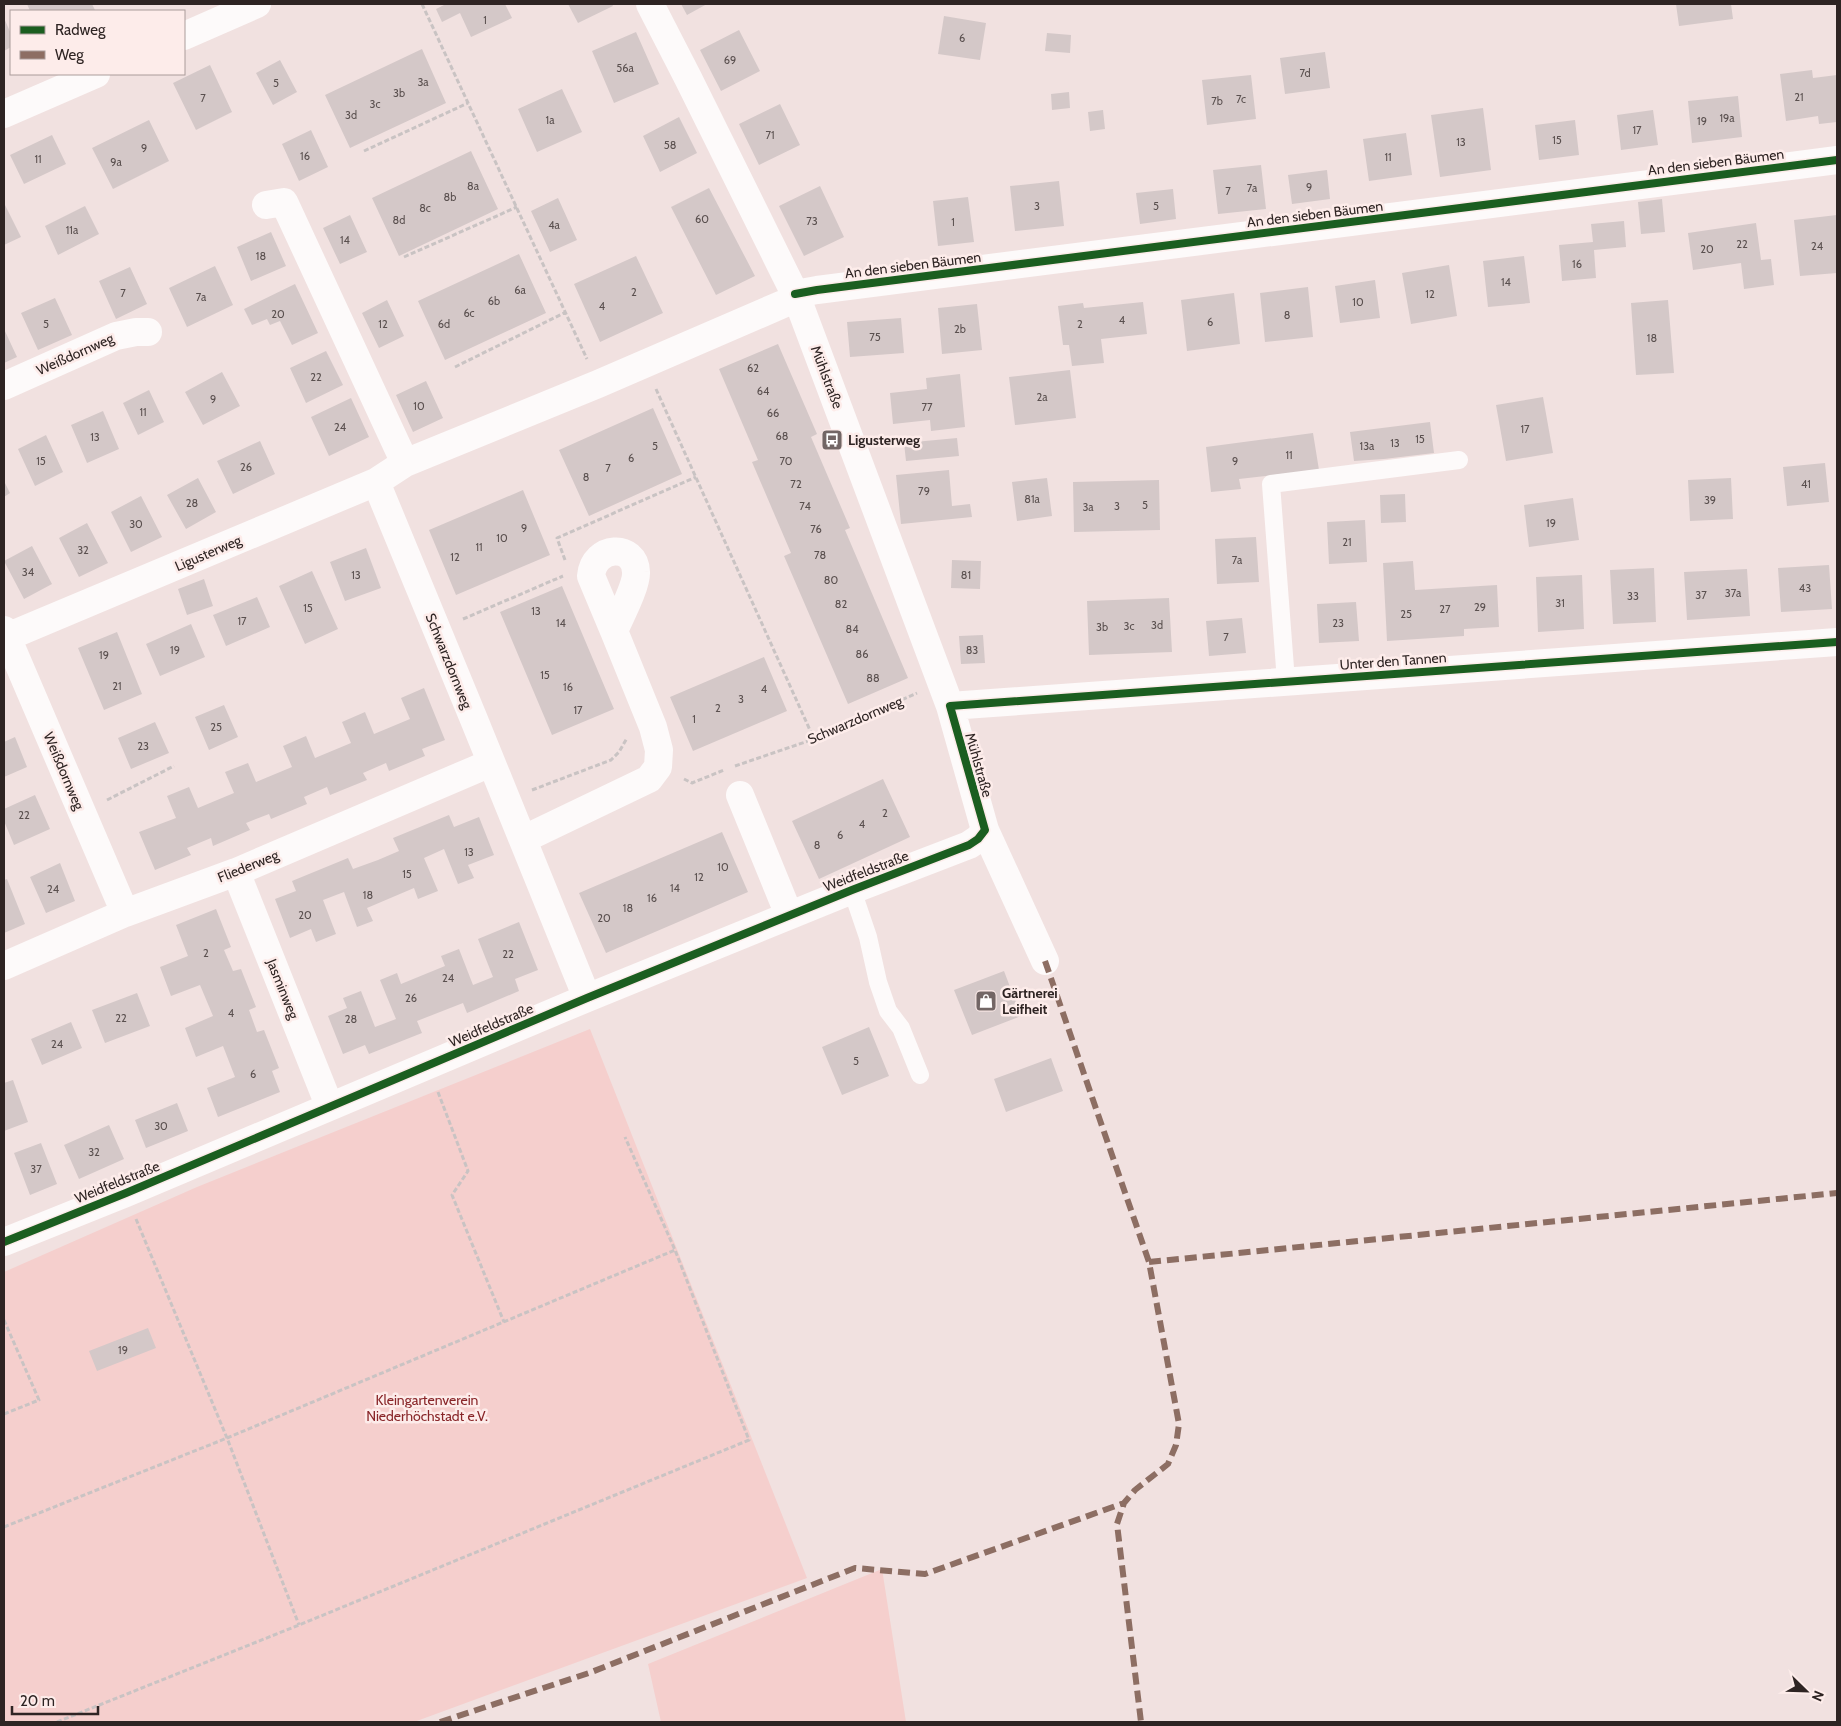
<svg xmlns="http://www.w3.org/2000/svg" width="1841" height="1726" viewBox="0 0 1841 1726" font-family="Cabin,sans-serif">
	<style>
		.green { fill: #f5cfcd }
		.building { fill: #d4c8c8 }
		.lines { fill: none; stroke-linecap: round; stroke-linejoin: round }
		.path { stroke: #c9c3c3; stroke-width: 3; stroke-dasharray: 5 2.5; stroke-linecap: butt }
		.service { stroke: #fdfafa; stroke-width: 18 }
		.minor { stroke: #fdfafa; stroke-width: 28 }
		.quiet { stroke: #8d6e63; stroke-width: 6; stroke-dasharray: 12 6; stroke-linecap: butt }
		.cycleway-casing { stroke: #fdecea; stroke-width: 11 }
		.cycleway { stroke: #1b5e20; stroke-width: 8 }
		.labels { text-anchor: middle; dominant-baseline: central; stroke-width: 5; stroke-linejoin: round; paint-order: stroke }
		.number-label { font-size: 11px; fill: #5a504f }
		.street-label { font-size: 14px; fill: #2e2423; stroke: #fdecea }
		.poi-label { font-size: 14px; font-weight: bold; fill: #2e2423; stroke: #fdecea; text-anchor: start }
		.park-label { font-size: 14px; fill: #892629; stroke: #fdecea }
	</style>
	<rect width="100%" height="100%" fill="#f1e1e0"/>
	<path class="green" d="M590,1029l217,549 -393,144h-410v-450l193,-85z
		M882,1569l24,153h-245l-13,-58z"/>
	<path class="building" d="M27,4h65l3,6 -3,1h-62z
		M446,4h59l7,14 -41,19 -11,-24 -18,9 -6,-13z
		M568,4h44l1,2 -35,17z
		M681,4h26l-20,11z
		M1676,4h55l2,15 -54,7z
		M944,16l42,7 -6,37 -42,-6z
		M4,18l7,16v13l-7,4z
		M739,30l21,41 -39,20 -21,-41z
		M636,32l23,52 -45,19 -22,-52z
		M1047,33l24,2 -1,18 -25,-2z
		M422,49l24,54 -96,45 -25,-53z
		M1325,52l5,36 -45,6 -5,-36z
		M280,60l17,32 -24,13 -17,-32z
		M210,65l22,47 -36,18 -23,-47z
		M1812,70l1,8 24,-3v47l-18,2 -1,-8 -32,5 -6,-47z
		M1251,75l5,44 -49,6 -5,-45z
		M562,89l20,43 -45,20 -19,-43z
		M1069,92l1,16 -18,2 -1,-16z
		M1738,96l4,41 -50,6 -4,-42z
		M780,104l20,41 -41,20 -20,-41z
		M1483,108l8,62 -51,7 -9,-62z
		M1103,110l2,19 -15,2 -2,-19z
		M1653,110l5,35 -37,5 -4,-35z
		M679,117l18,36 -37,19 -17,-36z
		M149,120l20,41 -56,28 -21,-41z
		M1575,120l4,35 -40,5 -4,-35z
		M311,130l17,37 -29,14 -17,-37z
		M1406,133l6,42 -43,6 -6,-42z
		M52,135l14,29 -42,20 -14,-29z
		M471,151l27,58 -99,47 -27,-58z
		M1261,165l5,44 -48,5 -5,-44z
		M1327,170l3,29 -38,5 -4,-29z
		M1059,181l5,45 -49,5 -5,-45z
		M820,186l24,51 -40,19 -25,-50z
		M709,188l46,88 -39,19 -45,-88z
		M1173,189l3,30 -36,5 -4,-31z
		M968,197l6,45 -36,4 -5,-45z
		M558,198l19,42 -27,12 -19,-41z
		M1662,199l3,33 -24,2 -3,-32z
		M4,203l17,34 -17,8z
		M85,206l14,28 -41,21 -13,-29z
		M350,215l17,37 -27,12 -17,-36z
		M1837,215v58l-37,3 -6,-56z
		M1624,221l2,26 -32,3 2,28 -34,3 -3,-36 34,-3 -2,-18z
		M1756,223l5,37 10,-1 3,26 -30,4 -3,-26 -48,7 -5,-37z
		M271,232l15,34 -35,15 -14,-34z
		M519,254l27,59 -101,47 -27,-59z
		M636,256l27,57 -63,29 -26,-58z
		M1524,256l6,47 -42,4 -5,-46z
		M1449,265l8,51 -46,8 -9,-51z
		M215,266l18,39 -46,22 -18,-39z
		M130,267l17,37 -31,15 -17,-38z
		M1375,280l5,38 -40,5 -5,-37z
		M295,284l23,49 -26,12 -12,-24 -10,4 -3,-6 -15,6 -8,-16z
		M1308,287l5,50 -48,5 -5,-49z
		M1234,293l6,51 -53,7 -6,-51z
		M55,298l17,37 -34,15 -17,-37z
		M387,300l17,36 -25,12 -17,-35z
		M1668,300l6,73 -38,2 -5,-72z
		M1143,302l4,32 -46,5 3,24 -32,3 -3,-21h-6l-5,-39 25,-3 1,5z
		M977,304l5,46 -40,4 -4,-46z
		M901,318l3,35 -54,4 -3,-35z
		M4,329l13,28 -13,6z
		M778,344l39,90 -6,3 39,91 -5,2 63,148 -60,26 -64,-148 7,-3 -39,-91 6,-2 -39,-91z
		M326,351l17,34 -37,18 -16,-35z
		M1070,370l6,48 -61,7 -6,-48z
		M222,372l18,34 -37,19 -18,-33z
		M960,374l5,53 -34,4 -1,-11 -37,4 -3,-31 37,-4 -1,-11z
		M426,381l17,37 -30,14 -17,-37z
		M149,390l15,32 -26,13 -15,-32z
		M1543,397l10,56 -47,8 -10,-56z
		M351,398l18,39 -40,19 -18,-39z
		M653,408l29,66 -93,42 -30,-66z
		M103,411l16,38 -32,14 -16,-38z
		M1430,422l4,31 -50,6 -30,2 -4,-29z
		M1313,433l6,37 -80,9 2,10 -30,3 -5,-45z
		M46,435l17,37 -28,14 -17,-37z
		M957,438l2,18 -53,5 -2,-18z
		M260,441l15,33 -42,20 -16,-33z
		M1825,463l4,39 -42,4 -4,-39z
		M949,470l3,36 18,-2 2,13 -71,7 -5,-49z
		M198,478l18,34 -30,17 -19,-34z
		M1047,478l5,38 -35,5 -5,-39z
		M1731,478l2,41 -43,2 -2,-41z
		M1159,480l1,50 -86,2 -1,-50z
		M4,481l6,12 -6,4z
		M523,490l27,65 -94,40 -27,-65z
		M1405,494l1,28 -25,1 -1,-28z
		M141,496l21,41 -31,15 -20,-40z
		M1573,498l6,42 -50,7 -5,-42z
		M1365,520l2,42 -38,2 -2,-42z
		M87,523l21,40 -29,14 -20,-39z
		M1256,537l3,45 -42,2 -2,-45z
		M32,546l20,38 -28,15 -20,-38z
		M366,548l15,40 -36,13 -15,-39z
		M952,560l29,1 -1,28 -29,-1z
		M1413,561l2,29 82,-5 2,42 -35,2v7l-77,5 -4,-78z
		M1829,565l3,44 -51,3 -3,-44z
		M1654,568l2,54 -43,2 -3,-54z
		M1747,569l3,47 -63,4 -3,-48z
		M312,571l26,58 -33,15 -26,-58z
		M1582,575l2,54 -46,3 -2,-55z
		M204,579l9,27 -26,9 -9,-26z
		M562,586l52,123 -62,26 -52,-123z
		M257,597l13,30 -44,19 -13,-31z
		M1169,598l3,54 -83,3 -2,-54z
		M1356,602l3,39 -40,2 -2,-39z
		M1242,618l4,35 -37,3 -3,-35z
		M191,624l14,33 -45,19 -14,-32z
		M117,632l25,62 -38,16 -26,-62z
		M983,635l2,28 -24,1 -2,-28z
		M764,657l23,54 -94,40 -23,-54z
		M424,688l21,52 -23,9 3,7 -36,15 -3,-8 -23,10 4,7 -37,15 -3,-8 -23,10 3,7 -36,15 -2,-5 -23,9 4,7 -37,16 -2,-8 -24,10 4,7 -36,15 -16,-38 37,-14 -9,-22 22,-9 9,21 36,-15 -9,-21 23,-9 8,19 36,-15 -9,-21 23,-10 9,22 36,-15 -9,-21 23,-10 9,22 36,-15 -9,-21z
		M224,705l14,32 -29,13 -14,-33z
		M155,722l14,31 -38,16 -13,-31z
		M15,737l12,30 -23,10v-35z
		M883,779l27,58 -91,42 -27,-58z
		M35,795l15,34 -36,16 -10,-24v-12z
		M449,815l5,12 25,-10 15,38 -26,10 6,13 -16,6 -14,-35 -20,9 14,33 -20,8 -4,-11 -47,20 6,13 -16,6 -13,-35 -21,8 13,34 -20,8 -5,-13 -21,9 -15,-39 21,-8 -4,-10 56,-23 5,11 25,-9 21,-9 -6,-13z
		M722,832l26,60 -142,61 -27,-60z
		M60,863l15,38 -29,12 -16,-36z
		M7,879l18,45 -21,9v-53z
		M216,909l15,38 -7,3 9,21 8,-2 15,38 -7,3 8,22 7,-2 15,38 -7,3 8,21 -62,25 -11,-29 28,-11 -12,-31 -27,11 -11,-29 28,-12 -13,-31 -29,11 -11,-29 28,-11 -12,-31z
		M519,922l19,48 -23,9 4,12 -52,22 -4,-10 -46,18 5,12 -53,21 -4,-9 -22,9 -15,-38 19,-8 -4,-10 18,-7 14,36 21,-8 -16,-39 17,-7 4,11 44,-18 -4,-10 18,-7 14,36 20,-8 -15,-38z
		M1004,971l17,45 -49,19 -18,-45z
		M137,993l13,33 -45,17 -13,-33z
		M71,1022l11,26 -40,17 -11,-26z
		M869,1027l20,49 -47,19 -20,-48z
		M1051,1058l12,33 -57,21 -12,-33z
		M13,1080l15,42 -24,9v-48z
		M177,1103l11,28 -42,17 -11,-28z
		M109,1125l15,34 -45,20 -15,-34z
		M41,1143l16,41 -27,11 -16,-42z
		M148,1328l8,20 -59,23 -8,-20z"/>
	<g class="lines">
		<path class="path" d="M422,4l165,355
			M364,151l104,-48
			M404,257l113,-50
			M455,367l111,-55
			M656,389l158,350
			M565,560l-8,-22 139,-61
			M463,619l100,-43
			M735,766l79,-27 103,-46
			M684,779l8,4 32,-13
			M532,790l79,-30 8,-8 8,-14
			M107,800l67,-34
			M438,1092l30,79 -16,24 52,127
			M136,1219l91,219 72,187
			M4,1320l35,80 -35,14
			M4,1527l223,-89 448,-188
			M57,1722l242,-97 450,-185 -74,-190 -50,-113"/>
		<path class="service" d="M1286,681l-15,-197 188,-24
			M852,890l16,47 10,45 10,29 13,17 19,47"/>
		<path class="minor" d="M650,4l38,74 109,220 153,408 35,124 60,131
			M184,36l73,-32
			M4,114l92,-40
			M266,205l18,-3 121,261
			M795,294l22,-4 1020,-130
			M4,386l112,-50 20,-4h12
			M376,482c71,172 142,343 211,516
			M4,630l121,283
			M7,637l369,-155 29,-19 193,-79 199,-86
			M950,706l887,-64
			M740,795l49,120
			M524,839l125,-60 9,-12 1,-17 -6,-23 -39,-96c6,-14 23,-46 22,-59 -1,-29 -42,-27 -45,4l23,55
			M236,872l93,233
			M4,966l121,-53 111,-41 255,-109
			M4,1242l122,-49 461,-195 265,-108 117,-45 9,-6 7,-9"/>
		<path class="quiet" d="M1045,961l104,301 30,162 -3,21 -8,19 -33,26 -11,13 -7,21 24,198
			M1149,1262l688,-69
			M440,1722l149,-49 266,-105 70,6 199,-71"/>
		<g class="cycleway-casing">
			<path id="cycleway" d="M795,294l22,-4 1020,-130
				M4,1242l122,-49 461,-195 265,-108 117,-45 9,-6 7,-9 -35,-124 887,-64"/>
		</g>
		<use href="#cycleway" class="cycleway"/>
	</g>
	<defs>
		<g id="bus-square" transform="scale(1.125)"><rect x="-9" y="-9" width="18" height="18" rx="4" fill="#726665" stroke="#fdecea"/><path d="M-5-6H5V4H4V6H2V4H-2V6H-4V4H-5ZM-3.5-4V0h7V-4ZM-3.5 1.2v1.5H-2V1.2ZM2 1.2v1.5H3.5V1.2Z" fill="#fff"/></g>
		<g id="shop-square" transform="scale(1.125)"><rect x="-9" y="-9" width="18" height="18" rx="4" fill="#726665" stroke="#fdecea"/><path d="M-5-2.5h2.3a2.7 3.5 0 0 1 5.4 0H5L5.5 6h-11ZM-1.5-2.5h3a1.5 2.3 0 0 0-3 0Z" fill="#fff"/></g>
	</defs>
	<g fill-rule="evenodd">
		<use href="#bus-square" x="832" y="440"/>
		<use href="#shop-square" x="986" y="1001"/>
	</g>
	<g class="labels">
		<g class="number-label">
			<text x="485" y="20">1</text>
			<text x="962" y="38">6</text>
			<text x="730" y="60">69</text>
			<text x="625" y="68">56a</text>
			<text x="1305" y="73">7d</text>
			<text x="423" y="82">3a</text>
			<text x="276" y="83">5</text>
			<text x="399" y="93">3b</text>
			<text x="1799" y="97">21</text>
			<text x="203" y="98">7</text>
			<text x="1241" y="99">7c</text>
			<text x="1217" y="101">7b</text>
			<text x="375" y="104">3c</text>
			<text x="351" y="115">3d</text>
			<text x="1727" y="118">19a</text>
			<text x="550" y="120">1a</text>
			<text x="1702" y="121">19</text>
			<text x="1637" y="130">17</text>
			<text x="770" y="135">71</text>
			<text x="1557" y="140">15</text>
			<text x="1461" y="142">13</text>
			<text x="670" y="145">58</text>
			<text x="144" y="148">9</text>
			<text x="305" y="156">16</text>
			<text x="1388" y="157">11</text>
			<text x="38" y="159">11</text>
			<text x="116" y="162">9a</text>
			<text x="473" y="186">8a</text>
			<text x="1309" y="187">9</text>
			<text x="1252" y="188">7a</text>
			<text x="1228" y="191">7</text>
			<text x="450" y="197">8b</text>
			<text x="1037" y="206">3</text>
			<text x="1156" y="206">5</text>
			<text x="425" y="208">8c</text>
			<text x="702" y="219">60</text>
			<text x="399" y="220">8d</text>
			<text x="812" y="221">73</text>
			<text x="953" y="222">1</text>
			<text x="554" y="225">4a</text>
			<text x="72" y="230">11a</text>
			<text x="345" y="240">14</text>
			<text x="1742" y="244">22</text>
			<text x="1817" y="246">24</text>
			<text x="1707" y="249">20</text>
			<text x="261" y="256">18</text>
			<text x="1577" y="264">16</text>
			<text x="1506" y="282">14</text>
			<text x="520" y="290">6a</text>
			<text x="634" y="292">2</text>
			<text x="123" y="293">7</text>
			<text x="1430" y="294">12</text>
			<text x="201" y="297">7a</text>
			<text x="494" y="301">6b</text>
			<text x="1358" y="302">10</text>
			<text x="602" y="306">4</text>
			<text x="469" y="313">6c</text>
			<text x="278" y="314">20</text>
			<text x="1287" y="315">8</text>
			<text x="1122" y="320">4</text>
			<text x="1210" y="322">6</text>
			<text x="46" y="324">5</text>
			<text x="383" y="324">12</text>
			<text x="444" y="324">6d</text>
			<text x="1080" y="324">2</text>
			<text x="960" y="329">2b</text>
			<text x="875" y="337">75</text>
			<text x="1652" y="338">18</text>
			<text x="753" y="368">62</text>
			<text x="316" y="377">22</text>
			<text x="763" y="391">64</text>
			<text x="1042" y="397">2a</text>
			<text x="213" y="399">9</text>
			<text x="419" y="406">10</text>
			<text x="927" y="407">77</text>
			<text x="143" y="412">11</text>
			<text x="773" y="413">66</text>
			<text x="340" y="427">24</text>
			<text x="1525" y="429">17</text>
			<text x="782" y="436">68</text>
			<text x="95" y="437">13</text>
			<text x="1420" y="439">15</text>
			<text x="1395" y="443">13</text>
			<text x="655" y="446">5</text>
			<text x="1367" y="446">13a</text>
			<text x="1289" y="455">11</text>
			<text x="631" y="458">6</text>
			<text x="41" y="461">15</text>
			<text x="786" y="461">70</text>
			<text x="1235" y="461">9</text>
			<text x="246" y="467">26</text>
			<text x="608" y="468">7</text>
			<text x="586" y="477">8</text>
			<text x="796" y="484">72</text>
			<text x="1806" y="484">41</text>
			<text x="924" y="491">79</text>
			<text x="1032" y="499">81a</text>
			<text x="1710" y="500">39</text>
			<text x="192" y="503">28</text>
			<text x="1145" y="505">5</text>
			<text x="805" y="506">74</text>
			<text x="1117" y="506">3</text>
			<text x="1088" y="507">3a</text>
			<text x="1551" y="523">19</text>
			<text x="136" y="524">30</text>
			<text x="524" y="528">9</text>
			<text x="816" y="529">76</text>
			<text x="502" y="538">10</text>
			<text x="1347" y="542">21</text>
			<text x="479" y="547">11</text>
			<text x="83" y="550">32</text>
			<text x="820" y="555">78</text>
			<text x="455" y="557">12</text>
			<text x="1237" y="560">7a</text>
			<text x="28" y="572">34</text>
			<text x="356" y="575">13</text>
			<text x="966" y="575">81</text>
			<text x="831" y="580">80</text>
			<text x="1805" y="588">43</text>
			<text x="1733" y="593">37a</text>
			<text x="1701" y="595">37</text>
			<text x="1633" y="596">33</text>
			<text x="1560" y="603">31</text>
			<text x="841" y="604">82</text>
			<text x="1480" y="607">29</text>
			<text x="308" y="608">15</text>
			<text x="1445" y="609">27</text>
			<text x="536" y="611">13</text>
			<text x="1406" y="614">25</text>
			<text x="242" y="621">17</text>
			<text x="561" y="623">14</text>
			<text x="1338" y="623">23</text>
			<text x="1157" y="625">3d</text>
			<text x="1129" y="626">3c</text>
			<text x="1102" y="627">3b</text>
			<text x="852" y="629">84</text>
			<text x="1226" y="637">7</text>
			<text x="175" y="650">19</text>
			<text x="972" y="650">83</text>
			<text x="862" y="654">86</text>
			<text x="104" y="655">19</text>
			<text x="545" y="675">15</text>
			<text x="873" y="678">88</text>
			<text x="117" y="686">21</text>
			<text x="568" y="687">16</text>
			<text x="764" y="689">4</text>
			<text x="741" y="699">3</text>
			<text x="718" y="708">2</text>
			<text x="578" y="710">17</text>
			<text x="694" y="719">1</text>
			<text x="216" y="727">25</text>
			<text x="143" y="746">23</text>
			<text x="885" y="813">2</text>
			<text x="24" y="815">22</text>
			<text x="862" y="824">4</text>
			<text x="840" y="835">6</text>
			<text x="817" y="845">8</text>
			<text x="469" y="852">13</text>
			<text x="723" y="867">10</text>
			<text x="407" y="874">15</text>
			<text x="699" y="877">12</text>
			<text x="675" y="888">14</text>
			<text x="53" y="889">24</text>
			<text x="368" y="895">18</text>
			<text x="652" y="898">16</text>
			<text x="628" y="908">18</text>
			<text x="305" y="915">20</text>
			<text x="604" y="918">20</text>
			<text x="206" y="953">2</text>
			<text x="508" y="954">22</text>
			<text x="448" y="978">24</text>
			<text x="411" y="998">26</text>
			<text x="231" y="1013">4</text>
			<text x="121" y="1018">22</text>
			<text x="351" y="1019">28</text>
			<text x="57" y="1044">24</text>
			<text x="856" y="1061">5</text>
			<text x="253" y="1074">6</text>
			<text x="161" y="1126">30</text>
			<text x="94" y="1152">32</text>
			<text x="36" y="1169">37</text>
			<text x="123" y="1350">19</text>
		</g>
		<g class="street-label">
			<text transform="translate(1716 162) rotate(-7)">An den sieben Bäumen</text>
			<text transform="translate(1315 214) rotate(-7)">An den sieben Bäumen</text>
			<text transform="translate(913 265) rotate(-7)">An den sieben Bäumen</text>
			<text transform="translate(75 354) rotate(-24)">Weißdornweg</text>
			<text transform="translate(827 377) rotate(69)">Mühlstraße</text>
			<text transform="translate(208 553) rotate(-23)">Ligusterweg</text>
			<text transform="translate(449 661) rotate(68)">Schwarzdornweg</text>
			<text transform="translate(1393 661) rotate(-4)">Unter den Tannen</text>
			<text transform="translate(855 720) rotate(-23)">Schwarzdornweg</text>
			<text transform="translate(979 765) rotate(74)">Mühlstraße</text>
			<text transform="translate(64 771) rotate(67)">Weißdornweg</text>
			<text transform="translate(248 866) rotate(-22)">Fliederweg</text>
			<text transform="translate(866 871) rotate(-21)">Weidfeldstraße</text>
			<text transform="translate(283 989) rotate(68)">Jasminweg</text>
			<text transform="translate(491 1025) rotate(-23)">Weidfeldstraße</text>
			<text transform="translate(117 1182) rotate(-22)">Weidfeldstraße</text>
		</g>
		<g class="poi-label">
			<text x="848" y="440">Ligusterweg</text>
			<text x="1002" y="993">Gärtnerei<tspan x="1002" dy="16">Leifheit</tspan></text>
		</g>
		<g class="park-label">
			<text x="427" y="1400">Kleingartenverein<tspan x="427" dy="16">Niederhöchstadt e.V.</tspan></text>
		</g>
	</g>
	<rect width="1841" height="1726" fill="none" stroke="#2e2423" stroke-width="10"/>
	<rect x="10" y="10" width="175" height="65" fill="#fdecea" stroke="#aa9c9a"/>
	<rect x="20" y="26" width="25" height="8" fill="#1b5e20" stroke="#aa9c9a"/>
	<text x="55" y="35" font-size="15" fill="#2e2423">Radweg</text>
	<rect x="20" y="51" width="25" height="8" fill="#8d6e63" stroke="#aa9c9a"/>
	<text x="55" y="60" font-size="15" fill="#2e2423">Weg</text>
	<g transform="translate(1806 1691) rotate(113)" stroke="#fdecea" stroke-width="4" paint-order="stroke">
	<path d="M0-4L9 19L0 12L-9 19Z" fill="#2e2423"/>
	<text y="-8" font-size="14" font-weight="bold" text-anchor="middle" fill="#2e2423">N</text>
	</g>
	<path d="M12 1706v8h86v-8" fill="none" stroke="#2e2423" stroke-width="2.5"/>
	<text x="20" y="1706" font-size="15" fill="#2e2423" stroke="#fdecea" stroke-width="4" paint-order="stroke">20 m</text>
</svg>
